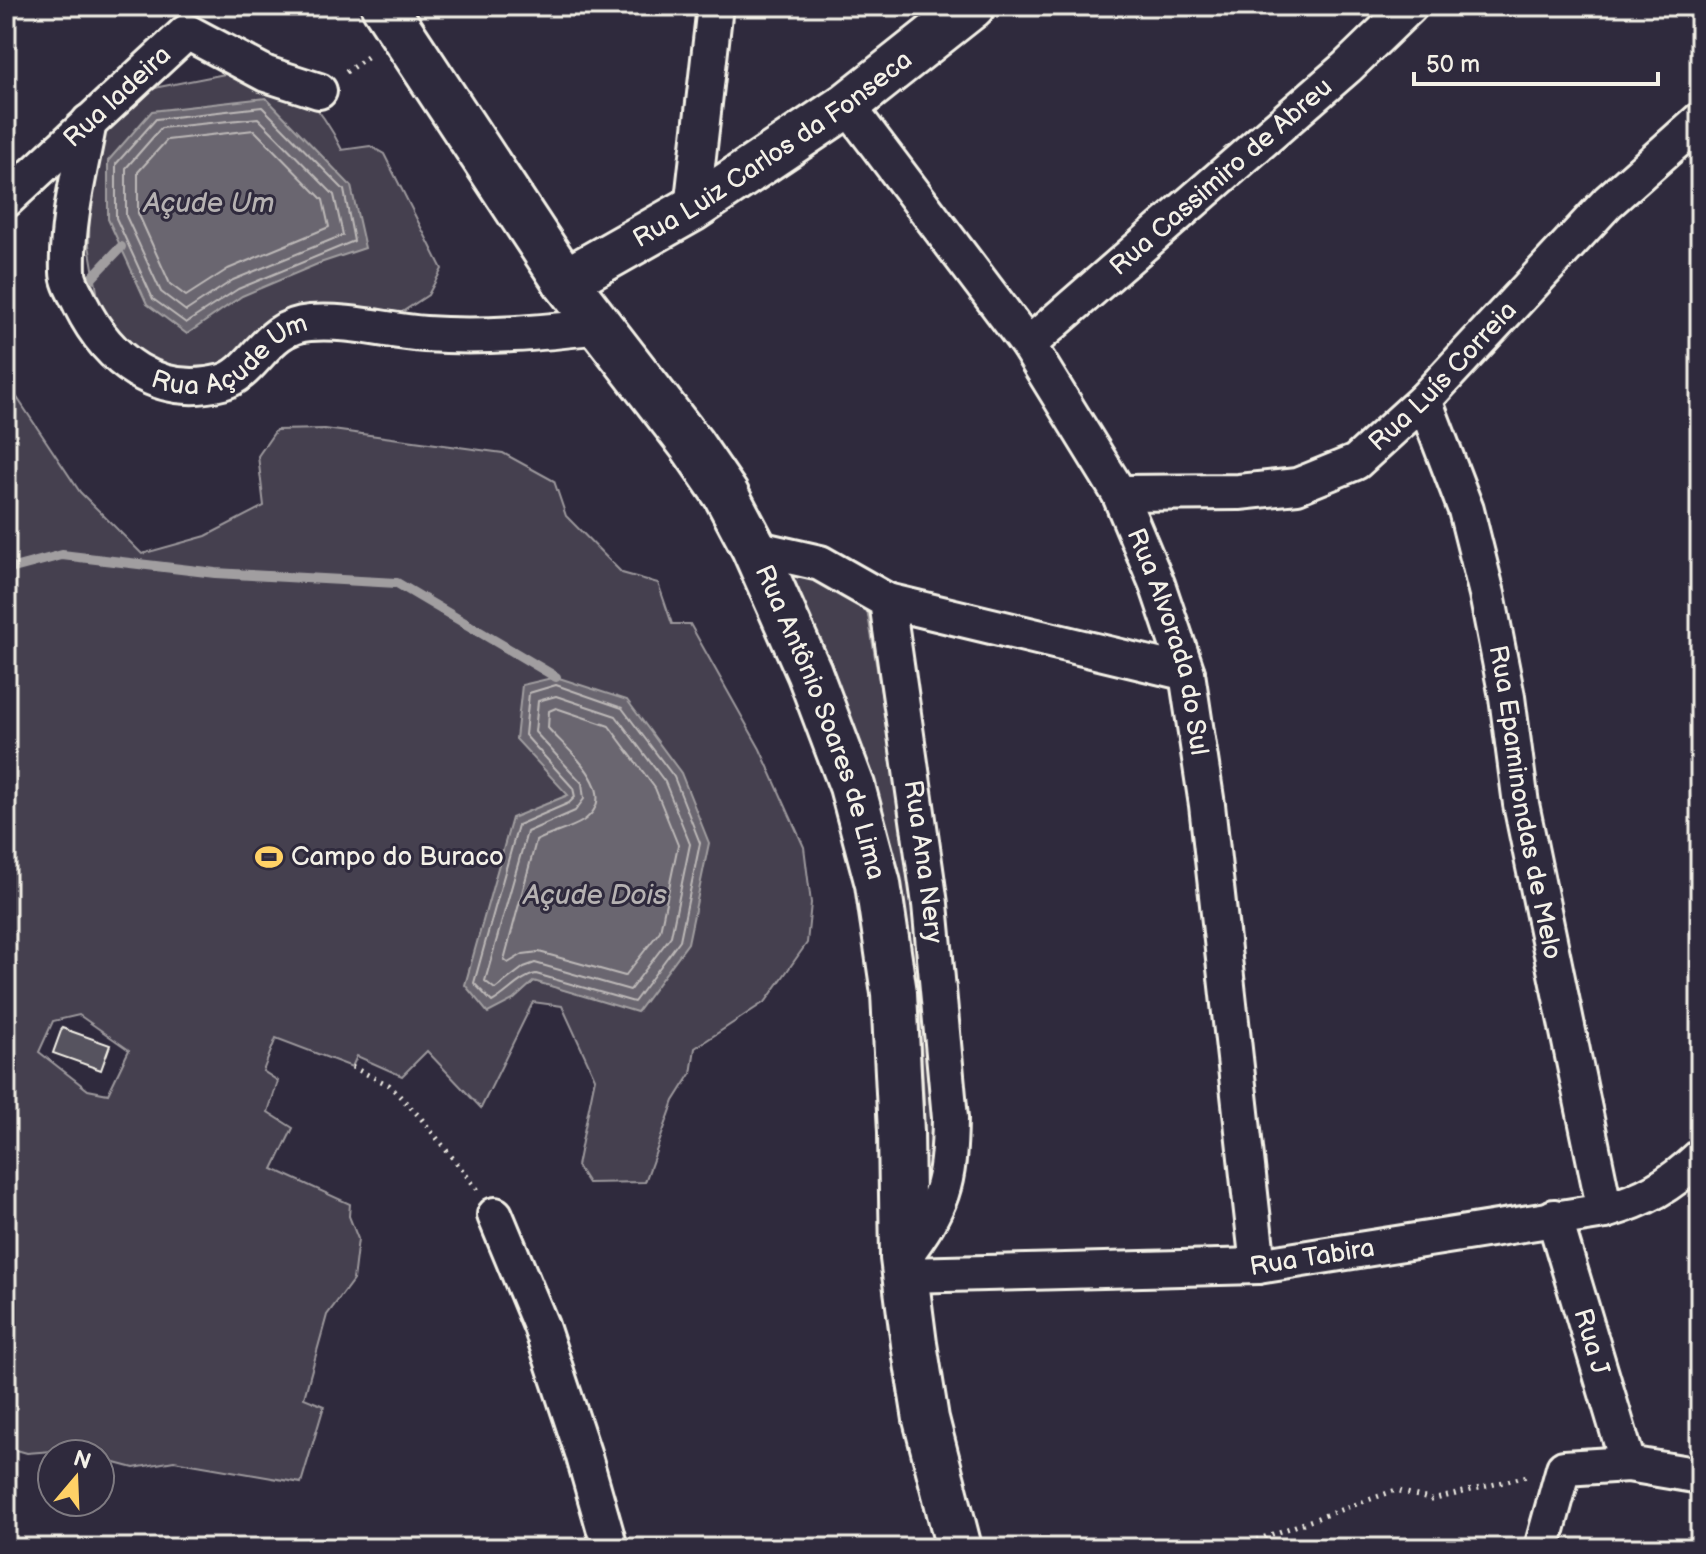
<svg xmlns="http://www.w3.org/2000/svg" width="1706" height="1554" viewBox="0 0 1706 1554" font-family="'Balsamiq Sans',sans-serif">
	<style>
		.green { fill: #454050; stroke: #9c989c; stroke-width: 2; fill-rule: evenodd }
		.water { fill: #6a6670; stroke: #a19ea0; stroke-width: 2 }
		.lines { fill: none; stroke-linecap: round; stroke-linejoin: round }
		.shore { stroke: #bdb9b8; stroke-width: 2 }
		.stream { stroke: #a19ea0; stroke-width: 10 }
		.building { fill: #56525f; stroke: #f4f1e8; stroke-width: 2 }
		.minor-casing { stroke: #f4f1e8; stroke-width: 40 }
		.tertiary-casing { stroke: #f4f1e8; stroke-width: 50 }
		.path { stroke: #f4f1e8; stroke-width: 5; stroke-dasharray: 2 6; stroke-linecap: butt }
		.minor { stroke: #2f2a3d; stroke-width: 34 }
		.tertiary { stroke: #2f2a3d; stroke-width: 44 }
		.labels { text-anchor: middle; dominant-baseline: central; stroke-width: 6; stroke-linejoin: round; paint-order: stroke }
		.street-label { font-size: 26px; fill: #f4f1e8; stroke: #2f2a3d }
		.poi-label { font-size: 26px; fill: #f4f1e8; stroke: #2f2a3d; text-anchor: start }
		.water-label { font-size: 28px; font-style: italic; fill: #b6b2b2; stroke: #2f2a3d }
	</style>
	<rect width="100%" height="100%" fill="#2f2a3d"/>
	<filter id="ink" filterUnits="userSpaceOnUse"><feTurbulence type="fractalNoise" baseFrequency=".0125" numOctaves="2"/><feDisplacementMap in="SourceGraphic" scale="16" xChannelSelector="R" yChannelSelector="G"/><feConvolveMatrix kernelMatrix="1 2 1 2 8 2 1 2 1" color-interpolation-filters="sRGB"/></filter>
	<g filter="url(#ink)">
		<path class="green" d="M225,74c24,4 53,6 75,19 16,9 34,40 42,57l28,-4 14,8 58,115 -14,26 -29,19 -194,56 -41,-4 -38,-16 -25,-35 -12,-70 1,-62 12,-45 30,-42 27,-9z
			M6,381l74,111 62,62 64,-18 58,-30 -6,-50 18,-26 49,-1 178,24 51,28 12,35 56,57 36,10 14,41h18l70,125 44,98 7,56 -4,40 -41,58 -71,47 -4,26 -17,27 -29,81 -57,1 -11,-17 18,-88 -33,-72 -29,-4 -52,106 -54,-57 -25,25 -45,-20 -5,11 -76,-29 -13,33 15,10 -10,31 25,16 -20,41 77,35 -1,12 9,23 -5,41 -26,35 -23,83 20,8 -23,77 -127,-22 -40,7 -34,-9v-5h-18l-16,-4 -39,3 -21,-6zM569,795l69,216 -104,-30 -21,19zM79,1015l50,35 -21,44 -20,-4 -49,-38 14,-31z
			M775,557l91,46 48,287 16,129 5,140 -11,-1v-57l-5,-93 -10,-79 -35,-142z"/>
		<path class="water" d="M266,98l85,88 14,62 -45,15 -78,33 -55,38 -40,-30 -39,-85v-58l44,-50z
			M556,677l71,23 54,73 28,70 -21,100 -51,69 -103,-31 -21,19 -25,13 -23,-28 47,-167 56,-23 -52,-56 6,-54z"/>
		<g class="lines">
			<path class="shore" d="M262,107l82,83 10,51 -116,48 -52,34 -33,-24 -37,-81v-54l40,-45z
				M258,118l76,77 9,40 -110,45 -47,31 -25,-19 -35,-76v-48l35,-40z
				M254,130l69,70 6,27 -101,42 -42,27 -16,-12 -32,-71v-41l29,-32z
				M556,685l66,23 52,69 26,66 -20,97 -46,62 -98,-28c-16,3 -29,20 -44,28l-18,-19 44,-158 51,-22 6,-6 -2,-9 -48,-53 4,-42z
				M556,696l60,20 49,66 25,62 -19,92 -41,54 -95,-27 -11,4 -29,22 -10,-8 42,-149 48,-21 9,-12 -2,-16 -47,-51 3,-31z
				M556,708l53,18 46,62 23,57 -18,86 -35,45 -86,-24 -16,2 -15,9 -4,-3 32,-119c15,-8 33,-11 47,-20 41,-28 -16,-71 -35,-93l1,-17z"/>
			<path class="stream" d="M86,284l35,-37
				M6,391l1,-10
				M6,570l56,-15 153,18 182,10 159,94"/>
		</g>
		<path class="building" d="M62,1028l48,17 -9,25 -48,-17z"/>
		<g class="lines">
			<g class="minor-casing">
				<g id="minor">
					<path id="s1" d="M847,105l181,240 91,148 38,91 30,89 20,132 51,461"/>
					<path id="s2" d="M89,122c-9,49 -23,100 -21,150 0,11 9,23 13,33 27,55 77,94 141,77 33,-9 43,-56 88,-59 39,-3 77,8 115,11 59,4 116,-1 175,-8"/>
					<path id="s3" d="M6,200l181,-168 79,42 53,17"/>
					<path d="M692,209l23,-203"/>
					<path id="s4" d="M1028,345l319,-278 63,-61"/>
					<path id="s5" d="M1424,400l42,110 21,84 20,103 14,107 84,407"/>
					<path id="s6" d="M1119,493l120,-1 58,-6 59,-24 68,-62 184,-198 92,-82"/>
					<path id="s7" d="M754,548l66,15 67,38 43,303 20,214c-1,68 -7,86 -47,140"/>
					<path d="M887,601l300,72"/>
					<path d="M495,1215l46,111 42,127 27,95"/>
					<path id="s8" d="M1554,1217l74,247"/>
					<path id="s9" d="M905,1275l353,-9 347,-55c41,-12 64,-25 95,-54"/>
					<path d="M1542,1548l22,-80 64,-4 72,12"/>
				</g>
			</g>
			<g class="tertiary-casing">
				<g id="tertiary">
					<path id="s10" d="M384,6l181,275 126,163 35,51 28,53 55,124 43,114 26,98 16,109 7,139 2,126 11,86 12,75 33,129"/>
					<path id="s11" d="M565,281l127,-72 155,-104 125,-99"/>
				</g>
			</g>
			<path class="path" d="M346,72l24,-17
				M352,1067l37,18 31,32 58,73
				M1234,1548l162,-58 36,10 95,-24"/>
			<use href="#minor" class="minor"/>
			<use href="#tertiary" class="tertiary"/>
		</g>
	</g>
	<defs>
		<g id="stadium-bare" transform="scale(2.16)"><path d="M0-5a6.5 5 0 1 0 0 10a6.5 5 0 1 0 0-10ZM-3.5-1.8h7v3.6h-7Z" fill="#ffd166" stroke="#2f2a3d" stroke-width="2.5" paint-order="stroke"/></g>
	</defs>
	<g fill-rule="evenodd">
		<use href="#stadium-bare" x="269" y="857"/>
	</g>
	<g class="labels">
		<g class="street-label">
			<text stroke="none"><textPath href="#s3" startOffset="152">Rua ladeira</textPath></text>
			<text stroke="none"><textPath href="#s11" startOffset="246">Rua Luiz Carlos da Fonseca</textPath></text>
			<text stroke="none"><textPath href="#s4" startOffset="256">Rua Cassimiro de Abreu</textPath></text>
			<text stroke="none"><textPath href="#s2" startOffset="380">Rua Açude Um</textPath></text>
			<text stroke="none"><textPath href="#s6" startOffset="364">Rua Luís Correia</textPath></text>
			<text stroke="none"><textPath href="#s1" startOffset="632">Rua Alvorada do Sul</textPath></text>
			<text stroke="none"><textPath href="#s10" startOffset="844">Rua Antônio Soares de Lima</textPath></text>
			<text stroke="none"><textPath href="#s5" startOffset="416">Rua Epaminondas de Melo</textPath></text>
			<text stroke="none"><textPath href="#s7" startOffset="408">Rua Ana Nery</textPath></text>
			<text stroke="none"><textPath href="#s9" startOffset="408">Rua Tabira</textPath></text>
			<text stroke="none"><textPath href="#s8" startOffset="130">Rua J</textPath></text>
		</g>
		<g class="poi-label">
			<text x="291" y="857">Campo do Buraco</text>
		</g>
		<g class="water-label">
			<text x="209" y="203">Açude Um</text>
			<text x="595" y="895">Açude Dois</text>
		</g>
	</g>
	<rect width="1706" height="1554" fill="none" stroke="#2f2a3d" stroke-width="32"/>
	<rect x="16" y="16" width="1674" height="1522" fill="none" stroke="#f4f1e8" stroke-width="3" filter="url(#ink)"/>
	<g transform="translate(76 1478) rotate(19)"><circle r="38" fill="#2f2a3d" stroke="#7e7a81" stroke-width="2"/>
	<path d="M0-6L14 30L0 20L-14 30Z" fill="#ffd166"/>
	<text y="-12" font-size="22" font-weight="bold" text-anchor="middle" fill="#f4f1e8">N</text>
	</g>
	<path d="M1414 72v12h244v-12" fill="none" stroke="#f4f1e8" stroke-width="4"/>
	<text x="1426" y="72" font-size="24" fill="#f4f1e8" stroke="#2f2a3d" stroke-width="6" paint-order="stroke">50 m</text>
</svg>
